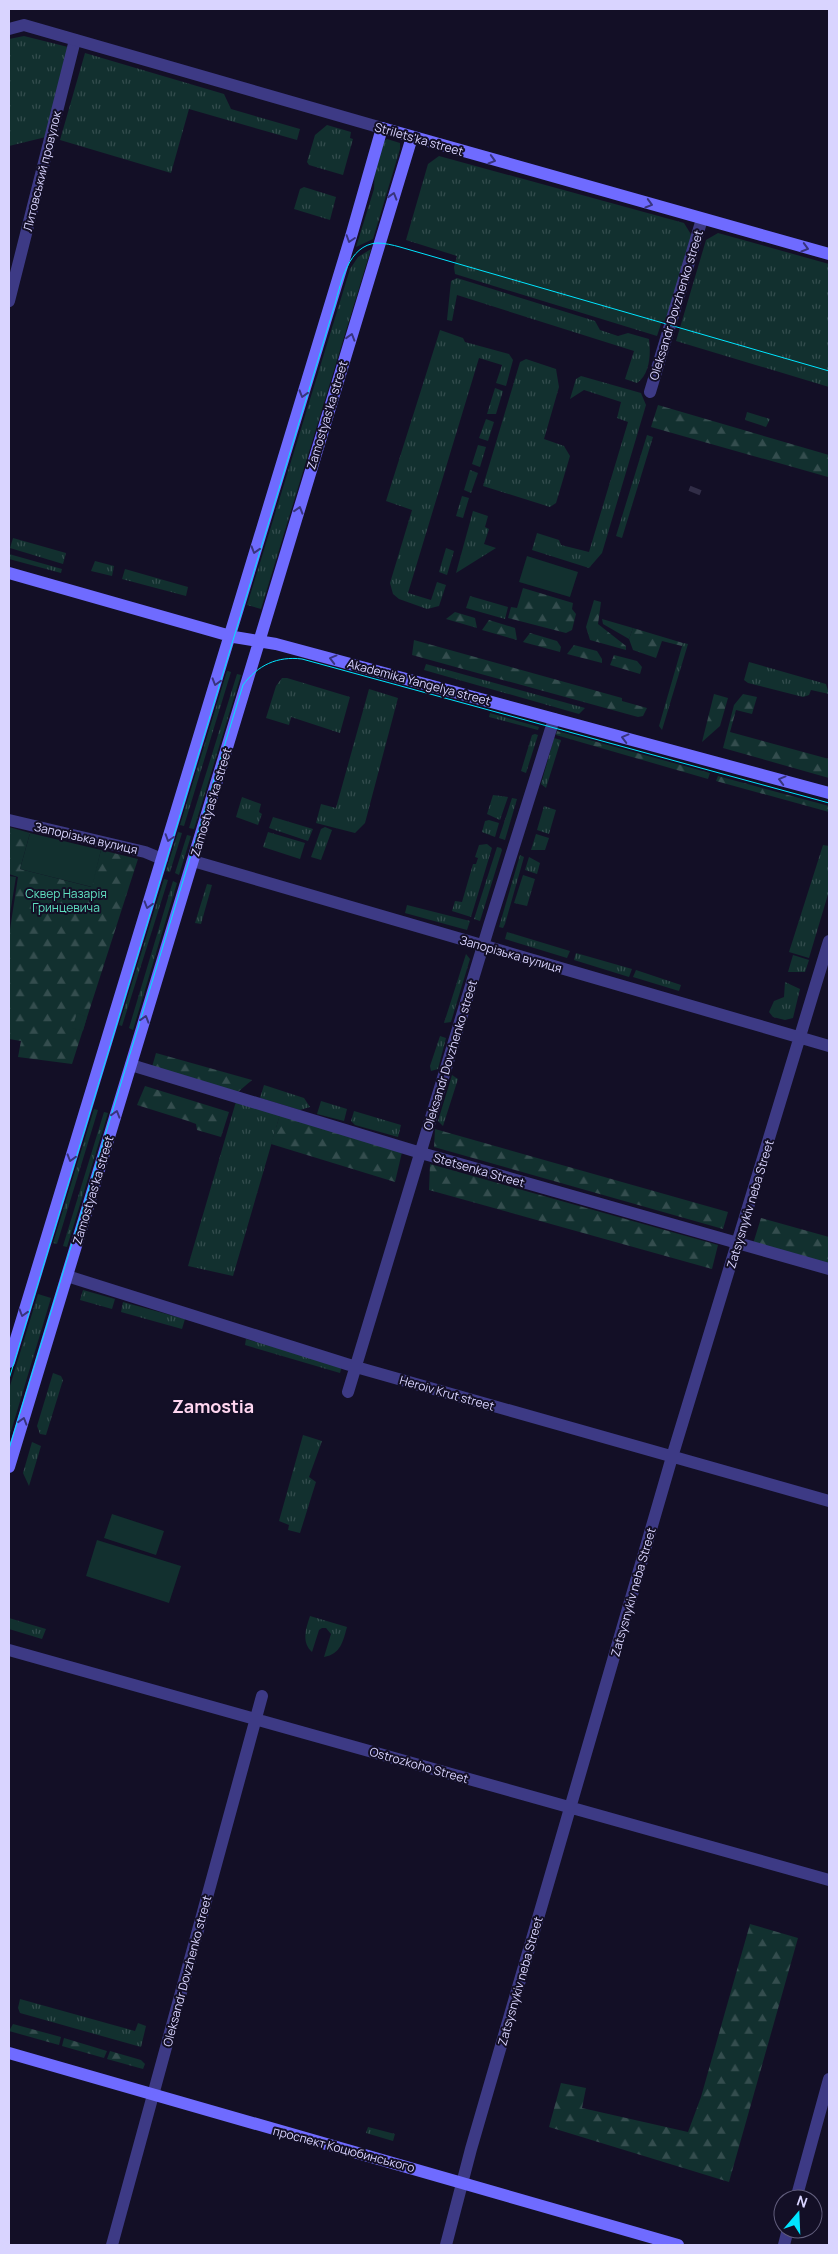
<svg xmlns="http://www.w3.org/2000/svg" width="838" height="2254" viewBox="0 0 838 2254" font-family="Manrope,sans-serif">
	<style>
		.grass { fill: url(#grass-tufts) }
		.forest { fill: url(#forest-firs) }
		.pitch { fill: #12302f }
		.lines { fill: none; stroke-linecap: round; stroke-linejoin: round }
		.minor-tunnel { stroke: #312d47; stroke-width: 12; stroke-dasharray: 12 6; stroke-linecap: butt }
		.minor { stroke: #3d3a85; stroke-width: 12 }
		.tertiary { stroke: #3d3a85; stroke-width: 12 }
		.secondary { stroke: #6f6bff; stroke-width: 12 }
		.tram { stroke: #00e5ff; stroke-width: 1 }
		.oneway { stroke: #38347d }
		.labels { text-anchor: middle; dominant-baseline: central; stroke-width: 4; stroke-linejoin: round; paint-order: stroke }
		.street-label { font-size: 12px; fill: #d9d4ff; stroke: #130f26 }
		.park-label { font-size: 12px; fill: #5fe0c0; stroke: #130f26 }
		.district-label { font-size: 18px; font-weight: bold; fill: #ffd6f0; stroke: #130f26 }
	</style>
	<defs>
		<pattern id="grass-tufts" width="24" height="20" patternUnits="userSpaceOnUse" patternTransform="scale(1.25)"><rect width="24" height="20" fill="#12302f"/><path d="M3 7l-1-3M5 7V3M7 7l1-3M15 17l-1-3M17 17v-4M19 17l1-3" fill="none" stroke="#344d4e"/></pattern>
		<pattern id="forest-firs" width="22" height="20" patternUnits="userSpaceOnUse" patternTransform="scale(1.25)"><rect width="22" height="20" fill="#12302f"/><path d="M5 1l3.5 6h-7zM16 11l3.5 6h-7z" fill="#344d4e"/></pattern>
	</defs>
	<rect width="100%" height="100%" fill="#130f26"/>
	<path class="grass" d="M24,36l44,11 -22,90 -37,9v-107z
		M85,53l139,41 7,15 69,20 -3,11 -108,-31 -18,64 -111,-33z
		M327,125l24,7 -1,6 3,1 -10,36 -34,-10 -2,-3 8,-27z
		M387,139l13,4v6l-27,90 -17,8 18,-58 1,-28 6,-19z
		M439,156l245,67 8,13 -25,86 -5,-1 -5,15 -202,-62 -1,-7 3,-11 -51,-16 22,-76z
		M304,187l32,10 -6,23 -36,-11 6,-20z
		M718,233l111,31v123l-153,-46 30,-101z
		M371,249l-110,360 -14,-4 103,-336 8,-12z
		M457,278l138,43 5,9 18,6 10,-3 21,6c2,15 1,35 -12,44l-12,-4 9,-28 -177,-56 -5,26 -5,-1 4,-39z
		M440,330l23,8 2,4 44,12 4,6 -7,26 -10,-3 6,-18 -23,-7 -71,235 23,7 6,-18 9,3 -7,21 -12,3 -28,-10 -6,-5 -3,-11 22,-73 -26,-9z
		M526,359l30,10 3,18 -15,52 20,7 6,10 -14,47 -6,4 -67,-21 37,-124z
		M581,376l60,17 5,12 -44,148 -13,15 -57,-18 5,-17 22,7 2,5 28,7 39,-130 -11,-4 4,-16 -37,-12 -14,9 6,-20z
		M495,388l8,3 -7,23h-9z
		M747,412l23,7 -4,8 -21,-7z
		M486,419l8,3 -6,19 -9,-3z
		M647,435l6,2 -31,101 -6,-2z
		M478,445l8,2 -6,20 -8,-3z
		M470,470l8,3 -7,20 -7,-3z
		M462,496l7,2 -6,20 -7,-2z
		M473,511l15,5 -3,11 4,2 -5,15 12,4 -40,25z
		M13,538l53,15 -3,11 -53,-16z
		M446,548l8,3 -7,24 -8,-3z
		M9,554l53,15 -1,4 -52,-14z
		M95,561l19,5 -2,10 -21,-5z
		M125,569l63,18 -2,9 -64,-17z
		M470,596l38,11 -3,12 -39,-11z
		M602,619l31,9 -4,11 -26,-15z
		M683,643l5,1 -26,86 -3,-4z
		M749,662l77,22 3,10 -18,-4 -2,5 -6,2 -55,-14 -4,-3z
		M426,664l159,44 -6,6 -155,-44z
		M227,671l4,1 -47,154 -4,-1z
		M237,674l4,1 -47,154 -5,-1z
		M282,678h5l63,19 -10,36 -49,-16 -2,8 -23,-7 10,-32z
		M369,689l29,9 -33,125 -10,10 -39,-10 5,-19 15,4z
		M490,713l49,14 -1,3 -49,-13z
		M535,734l3,1 -12,38 -5,-2 11,-36z
		M554,738l7,2 -15,48 -5,-4z
		M493,795l15,2 -8,23 -13,-6z
		M242,797l19,7 -2,8 3,2 -4,11 -22,-8z
		M512,798l5,1 -12,41 -6,-2z
		M544,806l12,4 -7,24 -12,-4z
		M273,817l40,12 -5,12 -39,-13z
		M489,820l10,3 -4,14 -13,-5 3,-11z
		M325,827l7,3 -11,30 -10,-3 10,-28z
		M178,832l4,1 -12,39 -4,-1z
		M268,832l37,11 -5,16 -37,-12z
		M536,834l13,4 -4,12h-14z
		M187,835l4,1 -12,39 -4,-2z
		M487,844l5,4 -21,69 -19,-6 3,-10 7,1 11,-38h3l2,-6 -3,-1 4,-12z
		M823,845l6,1v45l-20,67 -20,-6z
		M497,847l4,1 1,2 -22,71 -6,-2z
		M520,855l4,2 -19,67 -2,4 -4,-1z
		M529,857l11,6 -3,11 -12,-4z
		M523,875l12,4 -8,27 -13,-3z
		M164,879l4,1 -46,146 -3,-1z
		M173,881l4,2 -44,147 -4,-2z
		M207,884l5,1 -11,39 -6,-1z
		M407,905l63,16 -3,9 -62,-17z
		M507,932l63,19 -3,7 -62,-19z
		M576,953l56,16 -3,8 -55,-17z
		M466,954l4,5 -19,63 -7,1z
		M793,955l16,5 -4,12h-17z
		M636,970l45,15 -2,6 -46,-14z
		M785,982l15,7 -7,29 -8,2 -12,-3 -4,-5 5,-11 10,-4z
		M440,1036l6,2 -8,31 -7,2 -1,-5z
		M452,1075l6,4 -15,47 -5,-5z
		M264,1085l40,13 6,9 -10,3 -40,-12z
		M237,1098l44,13 -48,165 -45,-10z
		M321,1101l26,8 -3,12 -27,-7z
		M94,1109l4,1 -41,134 -4,-1z
		M354,1111l47,14 -3,12 -43,-12 -4,-4z
		M104,1112l4,1 -41,134 -4,-1z
		M83,1290l32,9 -3,10 -32,-9z
		M38,1294l13,4 -42,140v-49z
		M123,1302l62,17 -3,10 -61,-17z
		M246,1339l96,27 -2,7 -95,-28z
		M53,1373l8,3 2,4 -17,55 -6,-1 -3,-8z
		M303,1435l19,6 -13,36 7,5 -16,51 -12,-3 1,-5 -10,-4z
		M32,1442l9,4 -12,40 -6,-13z
		M310,1616l37,11c-4,14 -6,27 -23,30l7,-23 -5,-6h-4l-3,2 -7,22c-11,-10 -6,-24 -2,-36z
		M9,1618l37,11 -4,10 -33,-10z
		M20,1999l115,32 3,-8 8,3 -5,21 -121,-34 -2,-5z
		M368,2127l27,7 -2,7 -27,-8z"/>
	<path class="forest" d="M658,405l171,50v26l-1,-4 -177,-50z
		M523,588l50,15 -1,6 4,5 -4,16 -6,3 -58,-15 3,-11 6,1z
		M594,600l7,2 -3,22 28,22v4l-36,-10 -4,-13z
		M455,612l20,6 2,10 -31,-9z
		M489,620l26,8 2,12 -35,-10z
		M633,628l50,15 -1,3 -20,-5 -6,17 -23,-8 -4,-11z
		M530,633l27,8 4,6 -1,5 -37,-10z
		M414,640l208,58v3l25,7 -4,8 -5,1 -226,-62z
		M574,645l23,6 5,8v4l-35,-9z
		M614,655l23,6 5,6 -2,7 -30,-9z
		M714,694l14,4 -8,28 -18,16z
		M743,694l14,3 -5,17 -16,-4 -6,22 99,27v19l-106,-30 11,-43z
		M557,731l153,42 -2,6 -152,-44z
		M718,776l111,30v6l-113,-31z
		M9,827l21,6 -10,36 71,18 10,-37 37,9 -66,205 -54,-7 3,-16 -12,-2v-103l9,-59 -9,-3z
		M156,1053l96,27 -14,12 -86,-25z
		M145,1086l84,26 -8,25 -24,-7 -1,-6 -8,-3 -51,-16z
		M281,1111l122,37 -8,34 -124,-38z
		M435,1129l293,83 -5,17 -289,-82z
		M430,1164l288,81 -6,24 -283,-79z
		M761,1218l68,19v32l-77,-22z
		M750,1924l48,14 -69,244 -180,-55 12,-44 25,5 -4,20 106,24 13,-35z
		M13,2024l48,13 -2,8 -50,-14z
		M64,2038l43,13 -3,7 -42,-12z
		M110,2051l31,9 4,4 -2,5 -36,-10z"/>
	<path class="pitch" d="M527,556l51,16 -8,25 -51,-15z
		M30,833l71,17 -9,37 -72,-18z
		M9,876l7,1 -7,43z
		M77,1013l10,4 -4,14 -11,-3z
		M112,1514l52,17 -8,24 -52,-17z
		M97,1540l84,26 -12,37 -83,-27z"/>
	<g class="lines">
		<path class="minor-tunnel" d="M694,493l2,-5"/>
		<path class="minor" d="M9,301l66,-261
			M650,392l52,-173
			M9,820l136,32 17,7
			M193,861l636,185
			M131,1065l290,88 408,116
			M67,1276l289,91 473,134
			M348,1392l141,-466 65,-207
			M9,1650l820,230
			M112,2245l150,-549
			M446,2245l25,-96 201,-692 157,-516"/>
		<path class="tertiary" d="M9,29l15,-4 358,103
			M796,2199l33,-120
			M784,2245l4,-16"/>
		<path class="secondary" d="M9,573l225,64 42,7 553,149
			M9,1362l343,-1129 30,-105 447,126
			M9,1467l403,-1330
			M9,2053l669,192"/>
		<path class="tram" d="M9,1379l326,-1075c6,-21 13,-59 42,-61 7,0 16,2 23,4l429,124
			M9,1449l234,-764c15,-20 34,-29 59,-26l527,144"/>
	</g>
	<defs><path id="oneway-chevron" d="M-2-3.5L2.5 0L-2 3.5" fill="none" stroke-width="1.6" stroke-linecap="round" stroke-linejoin="round" transform="scale(1.25)"/></defs>
	<g class="oneway">
		<use href="#oneway-chevron" transform="translate(492 160) rotate(16)"/>
		<use href="#oneway-chevron" transform="translate(393 196) rotate(-73)"/>
		<use href="#oneway-chevron" transform="translate(649 204) rotate(16)"/>
		<use href="#oneway-chevron" transform="translate(350 239) rotate(108)"/>
		<use href="#oneway-chevron" transform="translate(805 248) rotate(16)"/>
		<use href="#oneway-chevron" transform="translate(351 337) rotate(-73)"/>
		<use href="#oneway-chevron" transform="translate(303 394) rotate(107)"/>
		<use href="#oneway-chevron" transform="translate(299 510) rotate(-73)"/>
		<use href="#oneway-chevron" transform="translate(255 550) rotate(107)"/>
		<use href="#oneway-chevron" transform="translate(333 659) rotate(-165)"/>
		<use href="#oneway-chevron" transform="translate(216 682) rotate(107)"/>
		<use href="#oneway-chevron" transform="translate(625 738) rotate(-165)"/>
		<use href="#oneway-chevron" transform="translate(782 780) rotate(-165)"/>
		<use href="#oneway-chevron" transform="translate(169 838) rotate(108)"/>
		<use href="#oneway-chevron" transform="translate(148 905) rotate(107)"/>
		<use href="#oneway-chevron" transform="translate(145 1019) rotate(-73)"/>
		<use href="#oneway-chevron" transform="translate(116 1114) rotate(-73)"/>
		<use href="#oneway-chevron" transform="translate(71 1158) rotate(107)"/>
		<use href="#oneway-chevron" transform="translate(23 1313) rotate(107)"/>
		<use href="#oneway-chevron" transform="translate(23 1421) rotate(-73)"/>
	</g>
	<g class="labels">
		<g class="street-label">
			<text transform="translate(419 139) rotate(16)">Strilets'ka street</text>
			<text transform="translate(42 171) rotate(-76)">Литовський провулок</text>
			<text transform="translate(676 305) rotate(-73)">Oleksandr Dovzhenko street</text>
			<text transform="translate(327 415) rotate(-73)">Zamostyas'ka street</text>
			<text transform="translate(419 682) rotate(15)">Akademika Yangelya street</text>
			<text transform="translate(211 802) rotate(-73)">Zamostyas'ka street</text>
			<text transform="translate(86 838) rotate(13)">Запорізька вулиця</text>
			<text transform="translate(511 954) rotate(16)">Запорізька вулиця</text>
			<text transform="translate(450 1055) rotate(-73)">Oleksandr Dovzhenko street</text>
			<text transform="translate(479 1170) rotate(16)">Stetsenka Street</text>
			<text transform="translate(93 1190) rotate(-73)">Zamostyas'ka street</text>
			<text transform="translate(750 1204) rotate(-73)">Zatsysnykiv neba Street</text>
			<text transform="translate(447 1393) rotate(16)">Heroiv Krut street</text>
			<text transform="translate(633 1592) rotate(-74)">Zatsysnykiv neba Street</text>
			<text transform="translate(419 1765) rotate(16)">Ostrozkoho Street</text>
			<text transform="translate(187 1971) rotate(-75)">Oleksandr Dovzhenko street</text>
			<text transform="translate(520 1981) rotate(-74)">Zatsysnykiv neba Street</text>
			<text transform="translate(344 2149) rotate(15)">проспект Коцюбинського</text>
		</g>
		<g class="park-label">
			<text x="66" y="893">Сквер Назарія<tspan x="66" dy="14">Гринцевича</tspan></text>
		</g>
		<g class="district-label">
			<text x="213" y="1406">Zamostia</text>
		</g>
	</g>
	<rect width="838" height="2254" fill="none" stroke="#d9d4ff" stroke-width="20"/>
	<g transform="translate(798 2214) rotate(19)"><circle r="24" fill="#130f26" stroke="#625e7d"/>
	<path d="M0-4L9 19L0 12L-9 19Z" fill="#00e5ff"/>
	<text y="-8" font-size="14" font-weight="bold" text-anchor="middle" fill="#d9d4ff">N</text>
	</g>
</svg>
